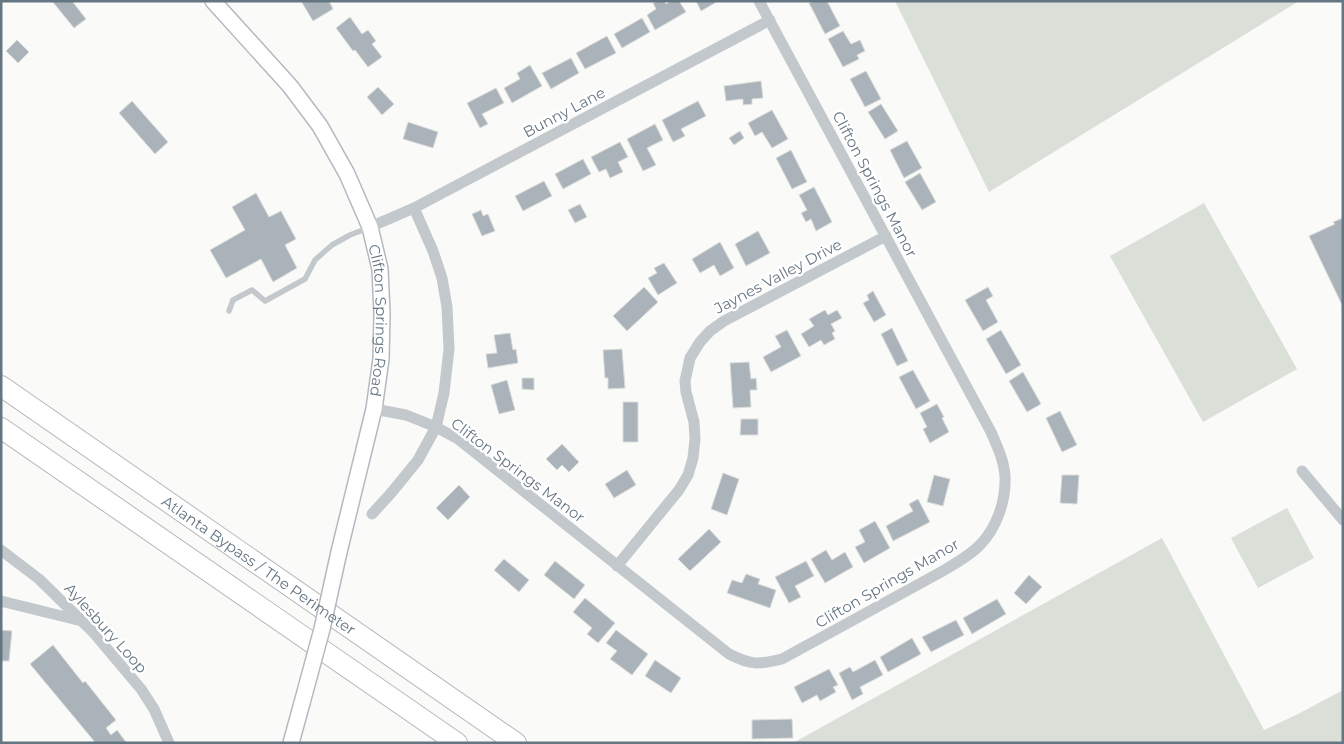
<svg xmlns="http://www.w3.org/2000/svg" width="1344" height="744" viewBox="0 0 1344 744" font-family="Montserrat,sans-serif">
	<style>
		.green { fill: #dadfd7 }
		.building { fill: #aab3b9; stroke: #dcdcda }
		.lines { fill: none; stroke-linecap: round; stroke-linejoin: round }
		.secondary-casing { stroke: #b3babf; stroke-width: 18 }
		.highway-casing { stroke: #b4b9bd; stroke-width: 22 }
		.lane { stroke: #c3c8cc; stroke-width: 5.5 }
		.street { stroke: #c3c8cc; stroke-width: 11 }
		.secondary { stroke: #fff; stroke-width: 15 }
		.highway { stroke: #fff; stroke-width: 20 }
		.secondary-bridge-casing { stroke: #b3babf; stroke-width: 18; stroke-linecap: butt }
		.secondary-bridge { stroke: #fff; stroke-width: 15 }
		.labels { text-anchor: middle; dominant-baseline: central; stroke-width: 5; stroke-linejoin: round; paint-order: stroke }
		.street-label { font-size: 15px; fill: #657683; stroke: #fff }
	</style>
	<rect width="100%" height="100%" fill="#fafaf8"/>
	<path class="green" d="M895,1h404l-310,191z
		M1204,203l93,166 -94,53 -93,-166z
		M1287,508l27,50 -56,30 -27,-50z
		M1162,538l102,192 36,-17 43,-23v53h-550z"/>
	<path class="building" d="M52,1h20l14,18 -12,9z
		M301,1h28l4,8 -20,12z
		M657,1h7l2,3 5,-3h8l7,11 -31,18 -8,-15 9,-6 -3,-6z
		M696,1h19v2l-14,8z
		M814,1h13l13,25 -15,8 -16,-31z
		M350,17l12,17 6,-4 8,11 -4,3 10,13 -14,10 -13,-17 -2,1 -17,-23z
		M642,18l8,14 -28,16 -8,-14z
		M843,31l8,13 9,-4 5,11 -8,4 2,4 -16,8 -15,-28z
		M607,36l9,17 -31,16 -9,-16z
		M17,40l12,12 -11,11 -12,-12z
		M571,58l8,15 -28,16 -9,-16z
		M530,65l12,21 -30,17 -8,-15 16,-9 -3,-6z
		M866,71l15,28 -16,8 -15,-28z
		M761,81l2,17 -11,1v5l-9,1v-6l-17,2 -2,-15z
		M378,87l16,17 -12,11 -15,-18z
		M496,88l8,15 -22,11 6,10 -8,4 -13,-25z
		M132,101l36,41 -13,12 -36,-41z
		M698,101l8,15 -25,13 4,7 -12,6 -11,-22z
		M881,104l17,27 -13,8 -17,-27z
		M772,110l16,29 -16,9 -10,-16 -7,4 -7,-13z
		M408,122l30,10 -5,16 -30,-9z
		M655,124l8,16 -16,8 9,17 -13,6 -16,-32z
		M740,131l4,7 -10,7 -5,-7z
		M907,141l15,27 -18,10 -14,-28z
		M620,142l8,15 -10,5 5,10 -13,6 -4,-9 -7,3 -8,-15z
		M791,150l16,32 -15,7 -16,-31z
		M583,159l8,15 -28,15 -8,-15z
		M920,173l16,29 -14,8 -17,-28z
		M544,181l8,15 -29,15 -8,-15z
		M814,187l18,35 -16,9 -5,-12 -5,3 -5,-9 6,-3 -8,-15z
		M256,193l13,24 12,-6 15,28 -11,6 12,23 -24,14 -12,-23 -35,19 -16,-28 35,-20 -13,-23z
		M580,204l7,13 -12,6 -7,-13z
		M481,210l2,6 5,-2 7,17 -13,5 -10,-22z
		M1343,218v89l-34,-71 26,-12 -2,-2z
		M758,231l12,22 -24,13 -11,-22z
		M720,242l14,26 -14,8 -6,-11 -14,8 -8,-14z
		M664,263l13,20 -19,12 -10,-17 9,-5 -3,-5z
		M644,287l14,15 -31,29 -14,-15z
		M988,287l5,9 -7,4 12,22 -15,9 -18,-31z
		M873,291l13,24 -12,7 -11,-19 6,-3 -2,-5z
		M825,310l3,5 9,-5 5,8 -11,6 4,7 -3,2 3,6 -11,6 -3,-5 -12,7 -8,-13 13,-8 -5,-7z
		M892,328l16,33 -11,5 -16,-32z
		M787,330l14,26 -30,16 -8,-15 18,-10 -6,-11z
		M1001,330l20,35 -15,9 -20,-35z
		M510,333l3,17 3,-1 2,14 -30,5 -2,-14 11,-1 -3,-18z
		M622,349l3,39 -17,1v-11h-3l-2,-28z
		M749,362l2,17 5,-1 1,12h-7l1,17 -18,1 -3,-45z
		M913,370l17,31 -14,8 -17,-32z
		M1023,372l18,32 -14,8 -18,-31z
		M522,378h12v12l-12,-1z
		M507,380l8,30 -16,4 -8,-29z
		M623,402h15v40h-15z
		M937,404l7,13 -2,1 7,14 -19,11 -7,-14 4,-2 -7,-14z
		M1060,411l17,34 -15,7 -16,-34z
		M741,419h17v16h-18z
		M562,444l17,18 -10,10 -7,-7 -5,5 -11,-11z
		M627,470l9,15 -22,13 -9,-14z
		M723,473l16,6 -12,36 -16,-6z
		M934,475l16,4 -7,27 -16,-4z
		M1062,475h17l-2,29 -17,-1z
		M459,485l11,12 -22,23 -12,-12z
		M918,499l12,23 -37,19 -7,-15 27,-15 -4,-7z
		M875,521l15,27 -26,15 -9,-16 10,-5 -6,-12z
		M709,529l12,13 -31,29 -12,-12z
		M826,550l6,10 13,-8 8,15 -28,16 -14,-24z
		M504,559l25,21 -10,12 -25,-22z
		M555,561l30,24 -11,14 -30,-24z
		M806,561l8,15 -19,10 6,11 -12,6 -14,-26z
		M746,574l14,5 -2,5 18,6 -6,18 -43,-15 5,-13 10,3z
		M1029,575l13,12 -16,17 -12,-11z
		M585,598l30,25 -17,20 -11,-9 5,-6 -19,-16z
		M997,599l9,15 -34,20 -9,-16z
		M956,620l8,15 -33,17 -9,-15z
		M1,630l11,1 -3,30h-8z
		M616,630l32,24 -16,21 -22,-16 7,-8 -11,-8z
		M912,638l9,16 -33,18 -8,-15z
		M53,645l30,38 2,-2 31,39 -10,8 5,7 6,-5 9,12 -1,1h-33l2,-2 -64,-77z
		M655,660l26,18 -10,15 -26,-17z
		M875,660l8,15 -23,12 3,7 -11,6 -13,-27 11,-6 3,5z
		M829,669l9,16 -5,2 3,5 -16,9 -3,-6 -15,8 -8,-16z
		M792,719l1,19 -41,1v-19z"/>
	<g class="lines">
		<g class="secondary-casing">
			<g id="secondary">
				<path id="s1" d="M213,1l77,85 30,40 27,48 23,53 10,42 2,44 -1,46 -7,50 -35,143"/>
				<path d="M291,743l11,-40"/>
			</g>
		</g>
		<g class="highway-casing">
			<g id="highway">
				<path id="s2" d="M1,386l515,357"/>
				<path d="M1,428l456,315"/>
			</g>
		</g>
		<path class="lane" d="M229,311l4,-11 19,-10 13,11 40,-22 10,-19 17,-15 18,-10 18,-7"/>
		<path class="street" d="M370,227l44,-19 356,-188
			M374,409l32,6 30,12 22,12 271,215c22,11 29,11 53,5l159,-87c13,-8 27,-15 38,-26 18,-18 27,-45 26,-70 -1,-16 -8,-30 -14,-44l-232,-431
			M1302,471l41,49
			M372,514l20,-22 26,-32 18,-33 8,-34 5,-44 -2,-42 -5,-29 -9,-27 -19,-43
			M1,550l38,29 54,53 48,57 13,20 15,34
			M617,566l62,-76 9,-15 5,-17 2,-19 -1,-17 -8,-30 -1,-11 5,-23 10,-16 10,-11 14,-10 162,-85
			M1,601l81,20"/>
		<use href="#secondary" class="secondary"/>
		<use href="#highway" class="highway"/>
		<g class="secondary-bridge-casing">
			<path id="secondary-bridge" d="M302,703l20,-74 17,-77"/>
		</g>
		<use href="#secondary-bridge" class="secondary-bridge"/>
	</g>
	<g class="labels">
		<g class="street-label">
			<text transform="translate(564 112) rotate(-28)">Bunny Lane</text>
			<text transform="translate(875 184) rotate(62)">Clifton Springs Manor</text>
			<text transform="translate(778 276) rotate(-28)">Jaynes Valley Drive</text>
			<text stroke="none"><textPath href="#s1" startOffset="372">Clifton Springs Road</textPath></text>
			<text transform="translate(518 470) rotate(37)">Clifton Springs Manor</text>
			<text stroke="none"><textPath href="#s2" startOffset="314">Atlanta Bypass / The Perimeter</textPath></text>
			<text transform="translate(887 583) rotate(-30)">Clifton Springs Manor</text>
			<text transform="translate(106 628) rotate(48)">Aylesbury Loop</text>
		</g>
	</g>
	<rect width="1344" height="744" fill="none" stroke="#657683" stroke-width="5"/>
</svg>
